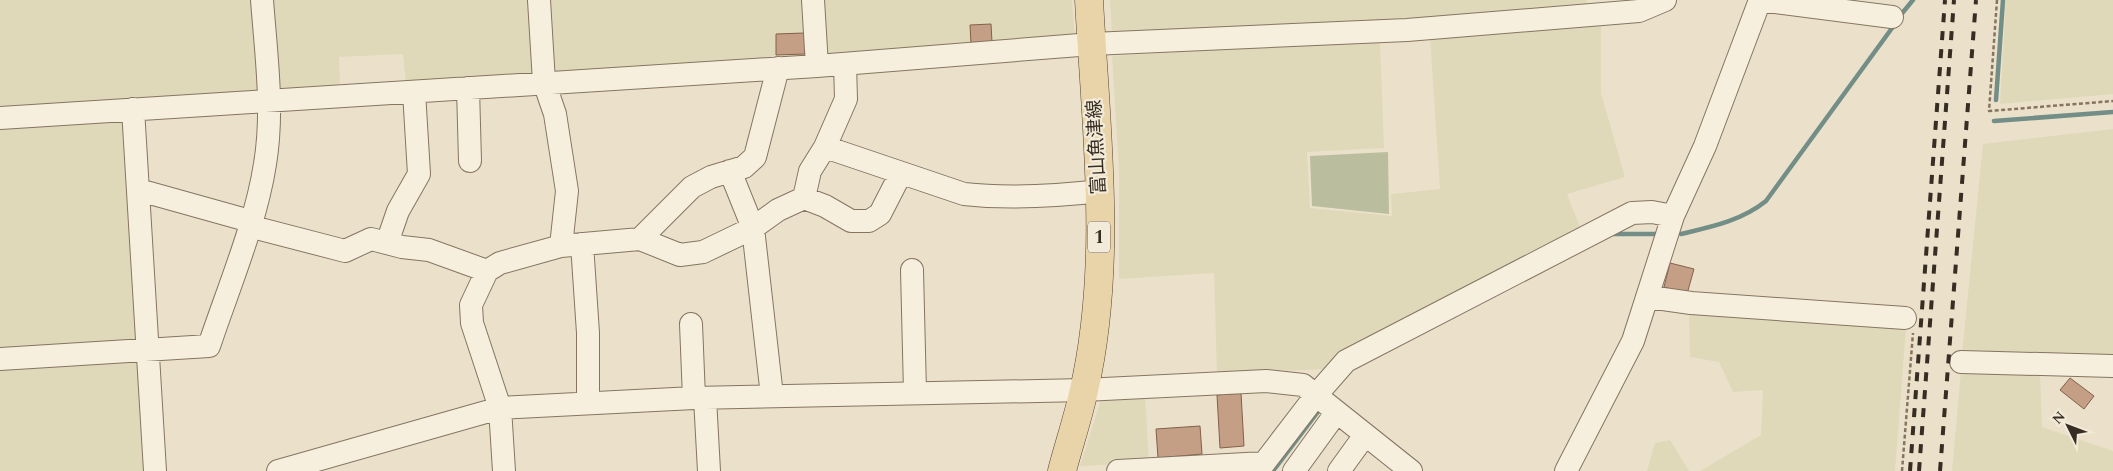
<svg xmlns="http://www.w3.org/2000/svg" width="2113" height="471" viewBox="0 0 2113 471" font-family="Spectral,'Noto Sans JP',serif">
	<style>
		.farmland { fill: #dfd9ba }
		.cemetery { fill: #babe9e }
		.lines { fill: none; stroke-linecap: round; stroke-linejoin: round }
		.stream { stroke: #728e87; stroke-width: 4.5 }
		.building { fill: #c49f86; stroke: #82604a }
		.minor-casing { stroke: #867461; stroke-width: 24 }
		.major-casing { stroke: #544334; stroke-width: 29 }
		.path { stroke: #867461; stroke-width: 2.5; stroke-dasharray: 4 2.5; stroke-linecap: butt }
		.minor { stroke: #f6efde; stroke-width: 22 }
		.major { stroke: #e8d4a8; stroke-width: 28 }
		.rail { stroke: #382d23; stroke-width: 4; stroke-dasharray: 9 9; stroke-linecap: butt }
		.labels { text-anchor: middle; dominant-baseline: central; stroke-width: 4.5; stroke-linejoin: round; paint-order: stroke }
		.shield { fill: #f3ebda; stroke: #70665a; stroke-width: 1 }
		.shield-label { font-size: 18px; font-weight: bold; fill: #382d23 }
		.street-label { font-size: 19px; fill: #382d23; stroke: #f3ebda }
	</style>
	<rect width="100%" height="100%" fill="#ebe1cb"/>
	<path class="farmland" d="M0,0h253l5,93 -258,18z
		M267,0h266l6,75 -133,9 -3,-30 -64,3 1,33 -67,4z
		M546,0h260l4,56 -259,16z
		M821,0h251l3,40 -250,15z
		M1110,0h477v4l-159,13 -316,18z
		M2006,0h107v94l-113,10z
		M1601,25v68l24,84 -58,17 15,38 -255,137 -110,5 -3,-101 -95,6v-109l-7,-114 268,-16 4,108 -77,4 3,56 82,8 -1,-22 49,-5 -10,-152z
		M125,120l13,221 -138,8v-221z
		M2113,129v228l-151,-3 21,-210z
		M1689,310l217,18 -11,143h-195l61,-36 2,-45 -30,2 -14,-30 -29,-5z
		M139,357l8,114h-147v-105z
		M1961,371l79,2 2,54 71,24v20h-161z
		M1102,396h43l4,67 -69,3z
		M1670,440l19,31h-42l8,-28z"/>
	<path class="cemetery" d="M1388,152l1,62 -77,-8 -2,-50z"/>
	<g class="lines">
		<path class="stream" d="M1899,17l14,-17
			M1996,100l7,-100
			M1994,121l119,-9
			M1614,234h42
			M1681,234c30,-7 60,-13 85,-33l129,-177
			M1273,471l44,-58"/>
	</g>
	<path class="building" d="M991,24l1,18 -21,2 -1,-19z
		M804,33l1,21 -29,1v-21z
		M1670,263l24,6 -7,25 -23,-7z
		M2070,378l24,18 -10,13 -24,-19z
		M1241,393l3,53 -24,2 -3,-53z
		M1200,426l2,28 -44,4 -2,-29z"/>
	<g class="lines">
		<g class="minor-casing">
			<path id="minor" d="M539,0l5,82 11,32 12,77 -6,55
				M813,0l4,66
				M1760,0l132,17
				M468,88l2,73
				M133,109l22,362
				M0,118l817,-52 275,-22 315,-14 232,-19 26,-11
				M825,147l139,47c45,5 92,2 137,-3
				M730,171l23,57 19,168
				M139,190l111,31
				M804,198l21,8 26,15h18l11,-7 21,-41
				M249,226l96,25 26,-12 31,8 27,3 58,21
				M640,239l40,16 23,-3 50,-24 25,-18 26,-12 6,-27 15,-24 21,-48 -1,-35
				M387,243l11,-32 21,-37 -5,-82
				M582,244l6,89v69
				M912,270l3,122
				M1649,297l42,6 214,15
				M691,324l3,74
				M0,359l209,-13c19,-57 47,-123 56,-182 9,-54 1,-110 -3,-164
				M1961,362l152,4
				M705,398l4,73
				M278,471l222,-63 194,-10 390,-8 182,-9 37,4 108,86
				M504,471l-4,-63 -28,-85 -1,-18 16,-34 13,-8 61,-17 79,-7 52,-52 19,-10 33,-10 11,-10 23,-89
				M1118,471l146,-8
				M1258,471l59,-77 29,-33 286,-148 20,-1 21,4
				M1294,471l42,-58
				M1339,471l26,-36
				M1566,471l67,-130 40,-125 32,-70 55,-146"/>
		</g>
		<g class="major-casing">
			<path id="major" d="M1062,471c7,-27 16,-53 22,-81 29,-127 12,-261 5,-390"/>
		</g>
		<path class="path" d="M1997,0l-8,111 124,-10
			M1902,471l11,-138"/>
		<use href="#minor" class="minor"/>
		<use href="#major" class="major"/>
		<path class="rail" d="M1910,471l35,-471
			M1919,471l35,-471
			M1940,471l36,-471"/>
	</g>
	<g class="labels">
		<rect class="shield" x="1088" y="221.5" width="22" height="31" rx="4"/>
		<g class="shield-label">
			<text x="1099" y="237">1</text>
		</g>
		<g class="street-label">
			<text transform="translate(1097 147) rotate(-93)">富山魚津線</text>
		</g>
	</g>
	<g transform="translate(2068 426) rotate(312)" stroke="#f3ebda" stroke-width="4" paint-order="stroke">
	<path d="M0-4L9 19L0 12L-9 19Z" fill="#382d23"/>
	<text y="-8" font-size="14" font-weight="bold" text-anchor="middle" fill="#382d23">N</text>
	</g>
</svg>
